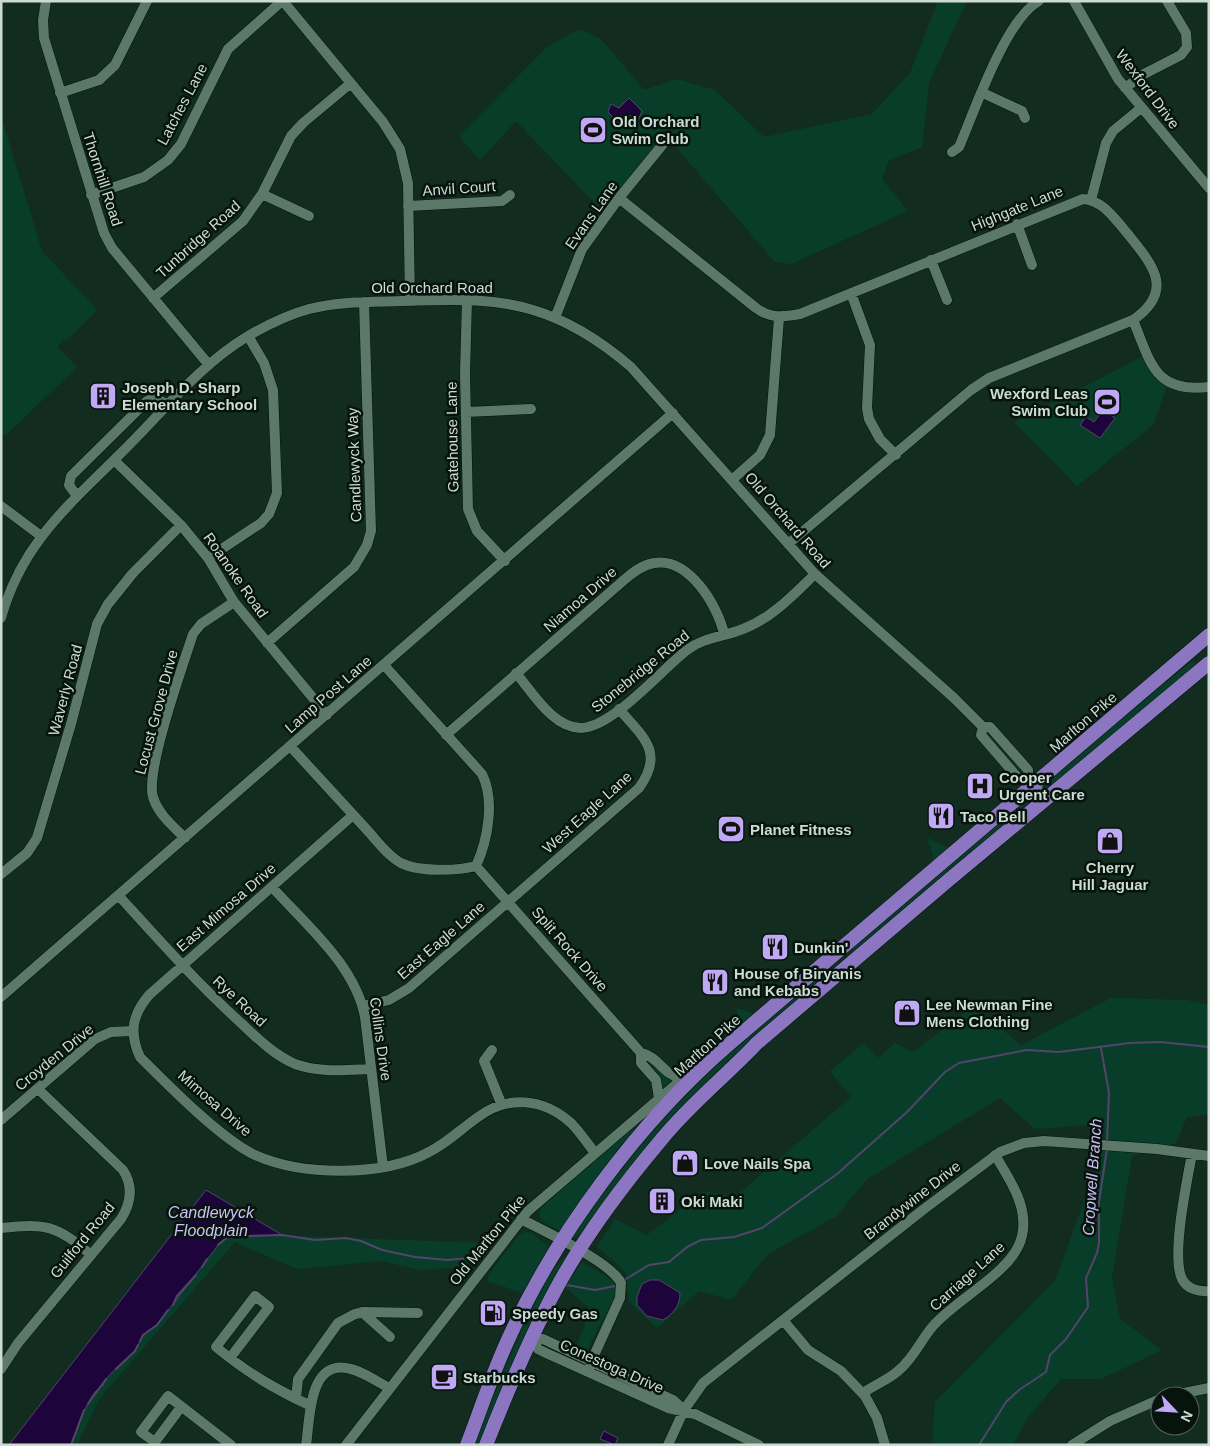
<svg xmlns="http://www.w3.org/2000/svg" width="1210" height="1446" viewBox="0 0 1210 1446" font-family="Helvetica,sans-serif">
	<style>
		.green { fill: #083e29 }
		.water { fill: #1d053c; stroke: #524569 }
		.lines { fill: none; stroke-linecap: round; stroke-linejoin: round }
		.stream { stroke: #524569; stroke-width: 2 }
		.minor-casing { stroke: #00150a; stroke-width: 11 }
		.highway-casing { stroke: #00150a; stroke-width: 15 }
		.minor { stroke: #5b7869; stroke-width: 10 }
		.highway { stroke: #8c75c1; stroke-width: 14 }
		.labels { text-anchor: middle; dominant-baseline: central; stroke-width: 5; stroke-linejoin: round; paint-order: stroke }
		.street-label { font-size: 15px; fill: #ccdbd3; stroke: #07130d }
		.poi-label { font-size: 15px; font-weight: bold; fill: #ccdbd3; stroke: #07130d; text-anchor: start }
		.water-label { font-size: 16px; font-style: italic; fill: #cdbff5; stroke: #07130d }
	</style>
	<rect width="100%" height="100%" fill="#122d20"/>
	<path class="green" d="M938,1h29l-38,82 -7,64 -33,13 -7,19 26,32 -117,53 -16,-2 -107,-124 -62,77 -90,-94 -36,39 -21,-24 87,-88 33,-19 22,10 43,51 33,-11 38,11 49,47 108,-23 38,-41z
		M1,116l41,135 55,59 -31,31 -2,-2 -7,8 20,20 -72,69 -4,-5z
		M1147,353l21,30 -15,42 -76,61 -63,-64 105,-53z
		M1192,661l2,1 1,4 -145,122h-8v-3z
		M990,727l38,43 -9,9 -38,-44z
		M1026,799l2,3 -79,72 -98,82 3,-12z
		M926,837l22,11 -15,15 -1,-11z
		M843,954l-6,9 -134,122 -37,38 -42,51 -42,58 -8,6v-4c49,-69 101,-134 163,-192 34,-31 71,-58 106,-88z
		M1111,998l76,2 22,5v109l-22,3 -11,26 -44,13 -20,121 8,42 42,31 -61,29h-40l-33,38 -15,28h-81l3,-43 120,-121 47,-129 -15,-27 -52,4 -35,-31 -133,81 -30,37 -69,38 -37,46 -32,-9 -42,37 -28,-26 -3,-30 -29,-25 18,-28 32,16 57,-44 30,7 117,-101 -21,-26 34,-28 14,15 17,-15 18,9 61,-46 47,39z
		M737,1008l20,7 -20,17 2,-12z
		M641,1053l41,26 -23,19z
		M659,1103l-99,128 -18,-10 -3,-5 2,-8z
		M526,1232l6,1 17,14 -2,8 -22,39 -38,-13 2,-7 30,-39z
		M267,1235l217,8 -19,24 -46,3 -38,-9 -84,8 -62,-27 -135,156 -23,47h-6c7,-15 17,-54 32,-59l3,-7 30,-30 7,-14 14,-10 8,-13 8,-6 4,-10 42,-52 10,-7z
		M565,1257l1,3 -27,47 -58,138h-8l55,-130 23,-43z
		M582,1262l32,19 2,13 -29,56 -6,1 -5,-4 11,-28 2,-11 -24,-21z"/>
	<path class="water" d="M629,98l13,13 -4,9 -9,-5 -9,9 -12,-12 3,-8 8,4z
		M1103,410l12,8 -15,20 -20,-13 6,-8 8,5z
		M206,1190l76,45 -53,2 -10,7 -62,81c-4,3 -10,6 -13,9 -5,5 -5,13 -10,18 -8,8 -29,24 -31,34 -15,5 -25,44 -32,59h-62z
		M650,1280h9l21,13c0,13 -7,21 -17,27l-16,-4 -10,-11v-8l5,-13z
		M604,1431l14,7 -3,7 -15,-6z"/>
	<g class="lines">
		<path class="stream" d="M1101,1048l8,45 -2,49
			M242,1236l40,-1 33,5 31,-2 15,3 21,9 33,7 33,3 21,-2 8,3
			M218,1245l8,-7 7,-1
			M202,1267l5,-8
			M626,1279l23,-14 20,-3 18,-15 14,-7 33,-3 28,-9 75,-54 70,-62 38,-40 14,-9 68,-13 32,2 71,-9 31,-1 48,5
			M567,1285l28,5 20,-4
			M173,1305l4,-9 19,-21
			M140,1341l3,-6 14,-10 11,-15
			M116,1369l19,-18 3,-6
			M88,1404l18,-25
			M71,1445l13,-35
			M979,1445l27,-43 13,-12 27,-18 4,-17 16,-16 22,-32 -2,-29 11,-25 2,-10v-42l8,-52"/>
		<g class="minor-casing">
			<path id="minor" d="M46,1l-3,19 1,18 60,195 8,15 97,117
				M283,1l100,121 17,27 8,34 2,118
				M1074,1l44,78 91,109
				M1125,88l19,-14 37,-19 6,-8 -1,-14 -19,-32
				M60,93l39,-13 16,-15 32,-64
				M983,93l39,18 3,7
				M952,152l7,-5c16,-37 46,-127 80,-146
				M262,194l47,22
				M91,195l53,-18 24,-17 13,-16 47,-95 54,-48
				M619,198l137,110c15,11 27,9 44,6l283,-115c21,2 31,19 44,34 25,31 49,57 6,87l-144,58 -18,12 -183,154
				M1091,200l15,-57 7,-12 28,-23
				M408,206l94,-5 8,-6
				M1017,224l15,41
				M931,260l16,40
				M851,293l19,52 -3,63 2,11 11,20 16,16
				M153,298l90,-77 19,-27 29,-58 12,-13 48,-40
				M467,300l-2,73 3,136 9,22 28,30
				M555,318l27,-69 37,-51 49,-60
				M1133,320c18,43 21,73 76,67
				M466,412l65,-3
				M114,460l67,65 27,33 26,44 93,113
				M733,479l27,-24 10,-20 9,-117
				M77,496l-8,-11 2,-9 76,-75c8,-5 13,0 21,4
				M1,506l40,30
				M208,558l53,-35 8,-9 8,-21 -4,-103 -9,-27 -16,-27
				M1,618c21,-75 67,-112 119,-164 41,-40 78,-88 128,-118 19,-11 39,-21 61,-27 31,-8 63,-7 94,-8 44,-1 88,-4 130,9 37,11 69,32 98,57l184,207 139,124 29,29
				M267,643l87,-76 13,-22 4,-14 -7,-229
				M384,665l98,109c13,26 6,66 -6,92
				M516,673c17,20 37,55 65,55 31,0 80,-58 106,-78 17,-13 36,-13 56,-21 29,-11 50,-34 72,-55
				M983,727l-2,8 38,44h9l18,19
				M983,727h7l38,43v9
				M446,735l178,-155c9,-8 18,-15 30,-17 35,-6 64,43 70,71
				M290,746c26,28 52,57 78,85 10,11 20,25 33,32 17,9 56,8 75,3
				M353,815l-204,180c-17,20 -20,38 -9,62 28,28 81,82 115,98 47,21 128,22 174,-3 18,-9 32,-23 49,-35 30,-22 65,-19 93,6 9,9 16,20 24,30
				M185,838c-12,-12 -27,-24 -32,-41 -8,-26 30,-132 40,-163l8,-10 33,-22
				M476,866l165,187c18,4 21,21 41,26
				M1,874l26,-21 10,-15 34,-114 26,-100 11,-20 25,-31 48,-48
				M272,887c34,38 83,78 93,130l18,150
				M119,896c40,44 78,87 122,127 16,15 33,32 54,41 25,9 50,6 76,5
				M1,997l672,-584
				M363,1006l26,-6 20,-12 230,-200c26,-36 4,-51 -20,-79
				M492,1050l-8,11 17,42
				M641,1053v10l15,17 3,18
				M1,1120l94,-81 16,-7 21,-1
				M1192,1154c-5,27 -21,102 -10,125 5,10 17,13 27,12
				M521,1219c23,12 90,43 100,64l-1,15 -33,73
				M1,1228c45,-5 55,-3 90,27
				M362,1312l28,25
				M783,1320l25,30 33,21 24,25 12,22 8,27
				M531,1339h12l130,61 11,10
				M534,1340l4,9 8,4 122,55 27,6 64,31
				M230,1358l39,-51 -14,-11 -39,51c33,27 57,41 95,59
				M1,1369l17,-26 103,-124c10,-16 13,-32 2,-49l-85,-81
				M863,1393c11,-8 25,-13 35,-22 16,-13 22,-30 35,-45 25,-29 81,-54 89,-90 7,-30 -13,-57 -27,-81
				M1169,1396l40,-8
				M296,1398l2,-19 40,-56 17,-9 10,-2 53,1
				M181,1407l-26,35 -14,-10 27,-36 63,49
				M306,1445c4,-24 2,-83 40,-77 15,2 30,13 43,20
				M346,1445l182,-234 166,-142
				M668,1445l16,-35 19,-27 221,-174 76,-57 24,-9 20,-2 113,8 52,7
				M1072,1445l38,-24 50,-22"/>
		</g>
		<g class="highway-casing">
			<path id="highway" d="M467,1445c13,-34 25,-70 40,-103 48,-107 132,-220 221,-297l481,-410
				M486,1445c21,-53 43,-106 70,-156 28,-52 67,-104 105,-149 29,-36 65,-64 96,-97l194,-165 258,-215"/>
		</g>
		<use href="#minor" class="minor"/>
		<use href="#highway" class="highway"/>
	</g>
	<defs>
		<g id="stadium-square" transform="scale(1.4375)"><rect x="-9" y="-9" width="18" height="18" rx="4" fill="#bfa9f4" stroke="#07130d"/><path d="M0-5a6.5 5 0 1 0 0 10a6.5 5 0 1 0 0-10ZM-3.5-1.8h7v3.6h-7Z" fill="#111"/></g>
		<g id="building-square" transform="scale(1.4375)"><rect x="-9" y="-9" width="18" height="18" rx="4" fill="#bfa9f4" stroke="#07130d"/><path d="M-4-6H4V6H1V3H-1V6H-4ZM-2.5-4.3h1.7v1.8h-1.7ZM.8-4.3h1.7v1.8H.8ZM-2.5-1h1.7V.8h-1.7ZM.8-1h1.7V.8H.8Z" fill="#111"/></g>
		<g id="hospital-square" transform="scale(1.4375)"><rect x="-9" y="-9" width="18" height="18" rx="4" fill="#bfa9f4" stroke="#07130d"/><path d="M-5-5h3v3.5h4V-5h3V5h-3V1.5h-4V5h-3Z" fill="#111"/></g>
		<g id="restaurant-square" transform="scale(1.4375)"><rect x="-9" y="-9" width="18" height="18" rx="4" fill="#bfa9f4" stroke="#07130d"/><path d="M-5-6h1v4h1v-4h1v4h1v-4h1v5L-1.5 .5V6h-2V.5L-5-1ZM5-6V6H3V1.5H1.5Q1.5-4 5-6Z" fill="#111"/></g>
		<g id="shop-square" transform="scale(1.4375)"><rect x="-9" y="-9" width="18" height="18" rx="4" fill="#bfa9f4" stroke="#07130d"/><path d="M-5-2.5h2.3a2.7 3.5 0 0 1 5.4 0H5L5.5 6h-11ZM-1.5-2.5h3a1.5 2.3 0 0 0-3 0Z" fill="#111"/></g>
		<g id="fuel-square" transform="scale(1.4375)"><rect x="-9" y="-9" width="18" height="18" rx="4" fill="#bfa9f4" stroke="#07130d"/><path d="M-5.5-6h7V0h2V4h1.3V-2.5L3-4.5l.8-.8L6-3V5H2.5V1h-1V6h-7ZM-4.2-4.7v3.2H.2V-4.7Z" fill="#111"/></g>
		<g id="cafe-square" transform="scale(1.4375)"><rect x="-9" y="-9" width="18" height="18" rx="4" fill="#bfa9f4" stroke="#07130d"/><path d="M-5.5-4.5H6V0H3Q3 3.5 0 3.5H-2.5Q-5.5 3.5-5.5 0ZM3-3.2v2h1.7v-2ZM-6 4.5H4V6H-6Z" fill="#111"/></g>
	</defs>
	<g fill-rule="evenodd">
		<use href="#stadium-square" x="593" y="130"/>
		<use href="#building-square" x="103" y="396"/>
		<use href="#stadium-square" x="1107" y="402"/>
		<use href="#hospital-square" x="980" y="786"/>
		<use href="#restaurant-square" x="941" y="816"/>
		<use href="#stadium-square" x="731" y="829"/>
		<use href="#shop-square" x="1110" y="841"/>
		<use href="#restaurant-square" x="775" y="947"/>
		<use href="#restaurant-square" x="715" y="982"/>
		<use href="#shop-square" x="907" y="1013"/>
		<use href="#shop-square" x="685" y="1163"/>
		<use href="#building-square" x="662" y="1201"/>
		<use href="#fuel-square" x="493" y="1313"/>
		<use href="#cafe-square" x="444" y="1377"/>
	</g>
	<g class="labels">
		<g class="street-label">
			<text transform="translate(1148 89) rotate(53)">Wexford Drive</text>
			<text transform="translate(182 104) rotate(-62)">Latches Lane</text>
			<text transform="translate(103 179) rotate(72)">Thornhill Road</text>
			<text transform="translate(459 188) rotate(-4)">Anvil Court</text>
			<text transform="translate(1017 208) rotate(-22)">Highgate Lane</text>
			<text transform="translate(591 215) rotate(-55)">Evans Lane</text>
			<text transform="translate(198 239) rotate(-42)">Tunbridge Road</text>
			<text x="432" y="287">Old Orchard Road</text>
			<text transform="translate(452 437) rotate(-91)">Gatehouse Lane</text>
			<text transform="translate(354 465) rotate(-92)">Candlewyck Way</text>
			<text transform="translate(788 520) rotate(49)">Old Orchard Road</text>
			<text transform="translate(236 575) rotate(55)">Roanoke Road</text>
			<text transform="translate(580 599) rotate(-41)">Niamoa Drive</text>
			<text transform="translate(640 671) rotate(-39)">Stonebridge Road</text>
			<text transform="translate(65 690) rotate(-75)">Waverly Road</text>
			<text transform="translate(328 694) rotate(-41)">Lamp Post Lane</text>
			<text transform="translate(156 712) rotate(-75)">Locust Grove Drive</text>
			<text transform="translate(1083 722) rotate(-41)">Marlton Pike</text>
			<text transform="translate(587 812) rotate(-42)">West Eagle Lane</text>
			<text transform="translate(226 907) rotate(-41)">East Mimosa Drive</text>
			<text transform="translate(441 940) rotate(-41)">East Eagle Lane</text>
			<text transform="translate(570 949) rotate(49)">Split Rock Drive</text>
			<text transform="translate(240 1001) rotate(43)">Rye Road</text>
			<text transform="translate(381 1039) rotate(82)">Collins Drive</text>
			<text transform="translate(707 1045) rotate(-42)">Marlton Pike</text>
			<text transform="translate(54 1057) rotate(-39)">Croyden Drive</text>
			<text transform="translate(215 1103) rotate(41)">Mimosa Drive</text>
			<text transform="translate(912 1200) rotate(-38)">Brandywine Drive</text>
			<text transform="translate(82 1240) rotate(-51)">Guilford Road</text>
			<text transform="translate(487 1240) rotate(-51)">Old Marlton Pike</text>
			<text transform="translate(967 1276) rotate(-42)">Carriage Lane</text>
			<text transform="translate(612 1366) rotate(24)">Conestoga Drive</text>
		</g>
		<g class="poi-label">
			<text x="612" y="121">Old Orchard<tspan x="612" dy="17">Swim Club</tspan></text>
			<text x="122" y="387">Joseph D. Sharp<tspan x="122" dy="17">Elementary School</tspan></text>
			<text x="1088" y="393" text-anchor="end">Wexford Leas<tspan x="1088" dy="17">Swim Club</tspan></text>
			<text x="999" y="777">Cooper<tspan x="999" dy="17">Urgent Care</tspan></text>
			<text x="960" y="816">Taco Bell</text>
			<text x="750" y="829">Planet Fitness</text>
			<text x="1110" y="867" text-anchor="middle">Cherry<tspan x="1110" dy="17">Hill Jaguar</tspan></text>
			<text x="794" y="947">Dunkin'</text>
			<text x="734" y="973">House of Biryanis<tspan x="734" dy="17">and Kebabs</tspan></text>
			<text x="926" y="1004">Lee Newman Fine<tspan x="926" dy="17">Mens Clothing</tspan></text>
			<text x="704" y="1163">Love Nails Spa</text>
			<text x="681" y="1201">Oki Maki</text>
			<text x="512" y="1313">Speedy Gas</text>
			<text x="463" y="1377">Starbucks</text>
		</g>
		<g class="water-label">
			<text transform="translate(1092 1177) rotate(-86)">Cropwell Branch</text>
			<text x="211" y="1212">Candlewyck<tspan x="211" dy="18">Floodplain</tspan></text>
		</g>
	</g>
	<rect width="1210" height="1446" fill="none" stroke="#ccdbd3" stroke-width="5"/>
	<g transform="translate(1175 1411) rotate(115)"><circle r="24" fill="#07130d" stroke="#56635c"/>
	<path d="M0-4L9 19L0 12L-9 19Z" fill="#bfa9f4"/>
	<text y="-8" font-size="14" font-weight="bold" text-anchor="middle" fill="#ccdbd3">N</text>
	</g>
</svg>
